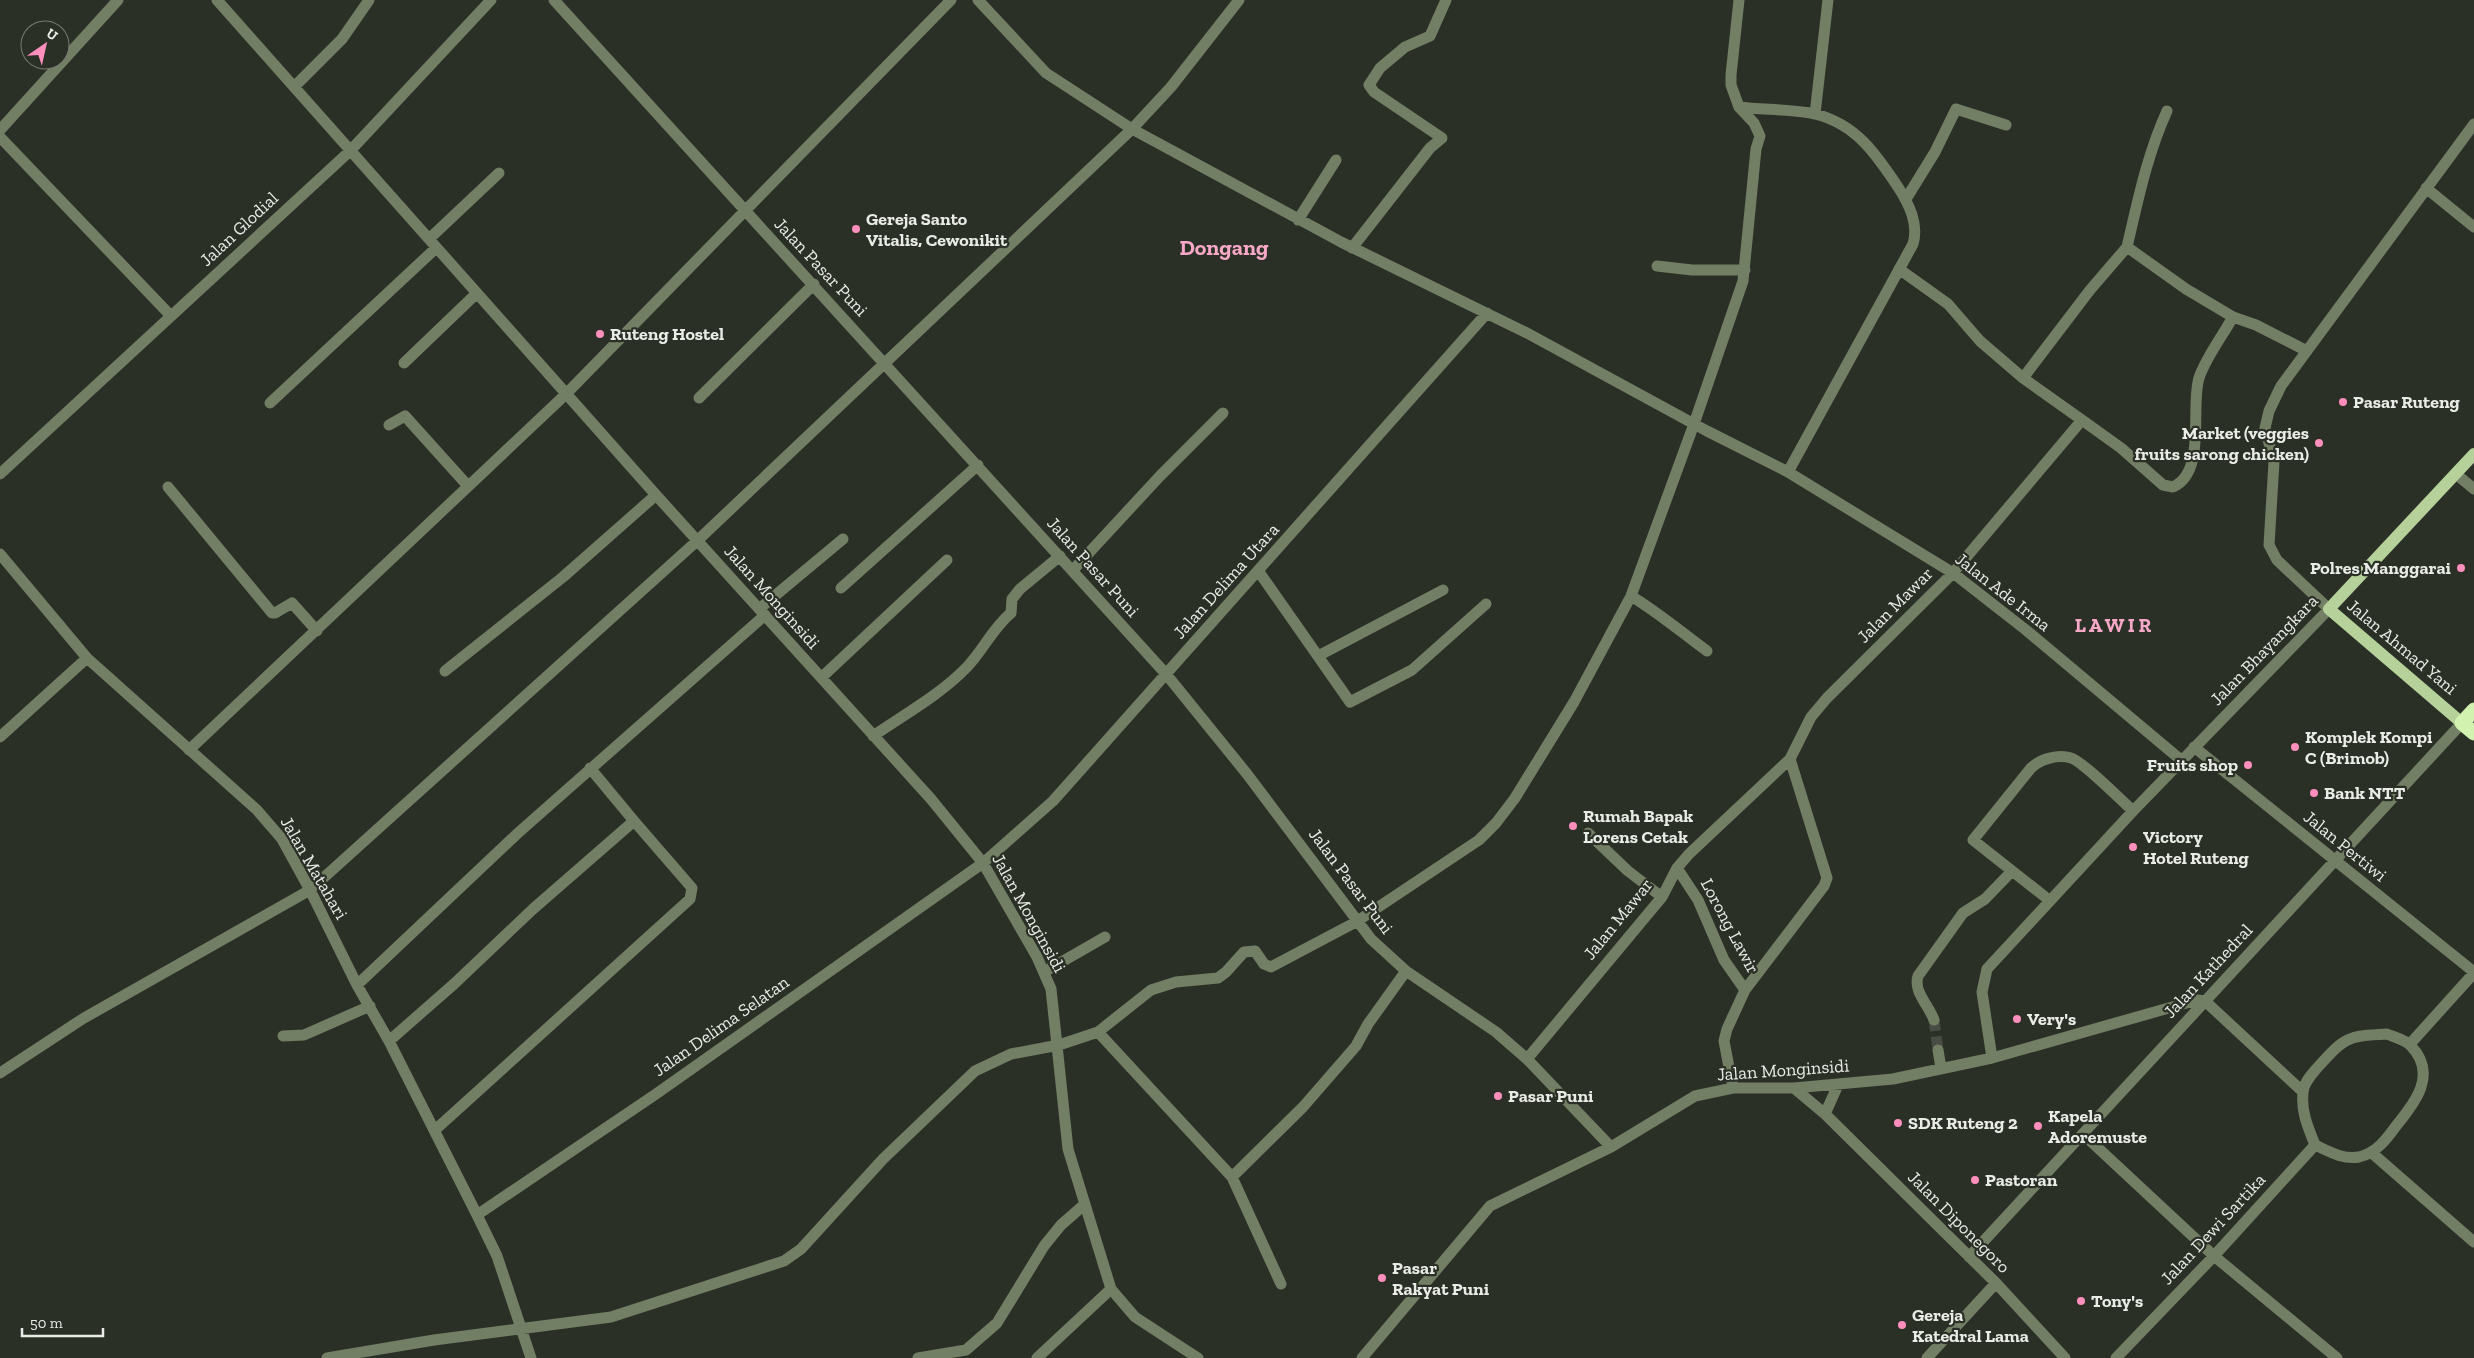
<svg xmlns="http://www.w3.org/2000/svg" width="2474" height="1358" viewBox="0 0 2474 1358" font-family="'Zilla Slab',serif">
	<style>
		.lines { fill: none; stroke-linecap: round; stroke-linejoin: round }
		.minor-tunnel { stroke: #484c44; stroke-width: 11; stroke-dasharray: 11 5.5; stroke-linecap: butt }
		.minor { stroke: #727f65; stroke-width: 11 }
		.major { stroke: #b7d19b; stroke-width: 12 }
		.highway { stroke: #d2f2af; stroke-width: 15 }
		.poi-dot { fill: #fe8ebc; stroke: #2b3027; stroke-width: 2 }
		.labels { text-anchor: middle; dominant-baseline: central; stroke-width: 4.5; stroke-linejoin: round; paint-order: stroke }
		.poi-label { font-size: 18px; font-weight: bold; fill: #e9ece6; stroke: #2b3027; text-anchor: start }
		.street-label { font-size: 18px; fill: #e9ece6; stroke: #2b3027 }
		.quarter-label { font-size: 20px; font-weight: bold; fill: #f7a8c6; stroke: #2b3027 }
		.district-label { font-size: 22px; font-weight: bold; fill: #f7a8c6; stroke: #2b3027 }
	</style>
	<rect width="100%" height="100%" fill="#2b3027"/>
	<g class="lines">
		<path class="minor-tunnel" d="M1934,1020l4,30"/>
		<path class="minor" d="M217,0l439,495 275,304 52,64 54,94 14,32 17,160 43,140 24,28 63,41
			M554,0l612,674 81,100 124,165 35,32 90,61 31,27 84,88
			M978,0l68,73 86,56 209,113 186,91 180,98 81,41 165,101 73,57 155,130
			M1739,0l-8,75v10l8,22c24,3 52,2 76,7 41,10 61,40 83,73 11,17 21,37 15,57l-125,228
			M294,87l48,-48 27,-39
			M2167,111c-20,44 -29,89 -40,136l59,42 47,28
			M1815,114l13,-114
			M0,130l118,-130
			M0,137l171,179
			M2426,188l48,39
			M1906,199l29,-47 21,-43 50,16
			M1298,220l38,-60
			M429,239l70,-66
			M1352,248l78,-100 12,-10 -68,-46 -5,-7 11,-17 25,-21 25,-11 16,-36
			M1657,266l35,4h53
			M1899,269l49,35 32,37 43,37
			M404,363l73,-70
			M699,398l115,-114
			M270,403l166,-155
			M2082,420l-59,-42 67,-88 37,-43
			M389,425l16,-9 63,70
			M0,474l350,-323 141,-151
			M2456,474l18,15
			M168,487l104,126h3l17,-10 25,28
			M0,554l87,104 170,152 25,29 28,51 47,95 32,56 88,174 20,41 34,102
			M1073,570l87,-94 63,-63
			M1259,572l91,130 62,-32 74,-66
			M841,588l137,-123
			M1631,596c28,17 50,36 76,55
			M759,609l84,-70
			M1318,656l125,-66
			M445,671l118,-94 93,-82
			M822,677l125,-117
			M873,736c32,-22 67,-41 94,-69 16,-17 26,-39 44,-54l1,-14 8,-10 40,-33
			M0,737l87,-79
			M2194,747l280,225
			M189,750l377,-356 385,-394
			M1588,833l40,38 34,26
			M1677,868l21,32 26,60 21,30 -18,39 -3,12 9,47
			M2049,900l-76,-60 58,-72c9,-9 27,-14 40,-10 11,3 51,43 62,53
			M1044,972l61,-35
			M357,985l161,-152 247,-218
			M1745,990l79,-104 3,-8 -37,-119
			M1934,1020c-5,-15 -21,-28 -16,-44l45,-63 22,-14 27,-28
			M1098,1032l134,145 49,107
			M2387,1034c7,3 19,6 24,12 27,28 4,57 -15,80 -10,14 -20,27 -37,31 -16,3 -31,-6 -44,-12 -7,-18 -14,-33 -12,-52 0,-10 9,-19 15,-26 27,-30 29,-31 69,-33z
			M283,1036l21,-1 66,-29
			M389,1041l65,-57 79,-75 101,-88 -44,-53
			M2410,1044l64,-71
			M1938,1050l3,18
			M1992,1058l-10,-66 5,-23 146,-158 196,-202 -52,-49 -8,-15 5,-83 -9,-34 4,-17 12,-25 193,-262
			M1527,1059l135,-162 15,-29 12,-14 101,-95 21,-42 16,-19 126,-125 129,-153 39,28 42,37 10,2c34,-15 17,-80 26,-109 6,-19 24,-43 34,-61l23,8 51,26
			M0,1073l84,-55 226,-128 387,-349 435,-412 39,-42 68,-87
			M1794,1088l31,26 171,169 69,75
			M1825,1114l13,-29
			M435,1130l255,-231 2,-11 -58,-67
			M2083,1134l131,122 123,102
			M2372,1153l102,89
			M1232,1177l71,-70 53,-61 12,-22 38,-53
			M477,1215l179,-121 327,-231 70,-62 434,-488
			M1969,1257l493,-534
			M327,1358l107,-18 177,-23 173,-56 17,-12 82,-90 92,-88 36,-17 48,-9 39,-13 53,-42 25,-8 42,-4 8,-6 18,-20 11,-1 9,13 7,3 85,-45 123,-82 17,-17 19,-25 59,-96 57,-106 63,-172 49,-143 13,-132 4,-13 -6,-13 -15,-16
			M918,1358l48,-8 31,-27 47,-77 17,-21 24,-21
			M1037,1358l74,-69
			M1362,1358l128,-152 121,-59 84,-51 38,-8h61l99,-9 99,-21 205,-58 8,1 97,90
			M1927,1358l69,-75
			M2116,1358l98,-102 101,-111"/>
		<path class="major" d="M2462,723l-133,-114 145,-155"/>
		<path class="highway" d="M2474,710l-12,13 12,10"/>
	</g>
	<g class="poi-dot">
		<circle cx="856" cy="229" r="5"/>
		<circle cx="600" cy="334" r="5"/>
		<circle cx="2343" cy="402" r="5"/>
		<circle cx="2319" cy="443" r="5"/>
		<circle cx="2461" cy="568" r="5"/>
		<circle cx="2295" cy="747" r="5"/>
		<circle cx="2248" cy="765" r="5"/>
		<circle cx="2314" cy="793" r="5"/>
		<circle cx="1573" cy="826" r="5"/>
		<circle cx="2133" cy="847" r="5"/>
		<circle cx="2017" cy="1019" r="5"/>
		<circle cx="1498" cy="1096" r="5"/>
		<circle cx="1898" cy="1123" r="5"/>
		<circle cx="2038" cy="1126" r="5"/>
		<circle cx="1975" cy="1180" r="5"/>
		<circle cx="1382" cy="1278" r="5"/>
		<circle cx="2081" cy="1301" r="5"/>
		<circle cx="1902" cy="1325" r="5"/>
	</g>
	<g class="labels">
		<g class="poi-label">
			<text x="866" y="219">Gereja Santo<tspan x="866" dy="21">Vitalis, Cewonikit</tspan></text>
			<text x="610" y="334">Ruteng Hostel</text>
			<text x="2353" y="402">Pasar Ruteng</text>
			<text x="2309" y="433" text-anchor="end">Market (veggies<tspan x="2309" dy="21">fruits sarong chicken)</tspan></text>
			<text x="2451" y="568" text-anchor="end">Polres Manggarai</text>
			<text x="2305" y="737">Komplek Kompi<tspan x="2305" dy="21">C (Brimob)</tspan></text>
			<text x="2238" y="765" text-anchor="end">Fruits shop</text>
			<text x="2324" y="793">Bank NTT</text>
			<text x="1583" y="816">Rumah Bapak<tspan x="1583" dy="21">Lorens Cetak</tspan></text>
			<text x="2143" y="837">Victory<tspan x="2143" dy="21">Hotel Ruteng</tspan></text>
			<text x="2027" y="1019">Very's</text>
			<text x="1508" y="1096">Pasar Puni</text>
			<text x="2048" y="1116">Kapela<tspan x="2048" dy="21">Adoremuste</tspan></text>
			<text x="1908" y="1123">SDK Ruteng 2</text>
			<text x="1985" y="1180">Pastoran</text>
			<text x="1392" y="1268">Pasar<tspan x="1392" dy="21">Rakyat Puni</tspan></text>
			<text x="2091" y="1301">Tony's</text>
			<text x="1912" y="1315">Gereja<tspan x="1912" dy="21">Katedral Lama</tspan></text>
		</g>
		<g class="street-label">
			<text transform="translate(239 229) rotate(-43)">Jalan Glodial</text>
			<text transform="translate(821 267) rotate(47)">Jalan Pasar Puni</text>
			<text transform="translate(1093 567) rotate(48)">Jalan Pasar Puni</text>
			<text transform="translate(1226 581) rotate(-48)">Jalan Delima Utara</text>
			<text transform="translate(2003 592) rotate(38)">Jalan Ade Irma</text>
			<text transform="translate(772 597) rotate(48)">Jalan Monginsidi</text>
			<text transform="translate(1895 605) rotate(-45)">Jalan Mawar</text>
			<text transform="translate(2402 647) rotate(40)">Jalan Ahmad Yani</text>
			<text transform="translate(2264 650) rotate(-46)">Jalan Bhayangkara</text>
			<text transform="translate(2345 846) rotate(39)">Jalan Pertiwi</text>
			<text transform="translate(314 868) rotate(60)">Jalan Matahari</text>
			<text transform="translate(1351 881) rotate(53)">Jalan Pasar Puni</text>
			<text transform="translate(1029 913) rotate(61)">Jalan Monginsidi</text>
			<text transform="translate(1618 919) rotate(-51)">Jalan Mawar</text>
			<text transform="translate(1730 926) rotate(62)">Lorong Lawir</text>
			<text transform="translate(2208 971) rotate(-47)">Jalan Kathedral</text>
			<text transform="translate(721 1026) rotate(-35)">Jalan Delima Selatan</text>
			<text transform="translate(1783 1070) rotate(-4)">Jalan Monginsidi</text>
			<text transform="translate(1959 1222) rotate(45)">Jalan Diponegoro</text>
			<text transform="translate(2213 1229) rotate(-47)">Jalan Dewi Sartika</text>
		</g>
		<g class="quarter-label">
			<text x="2113" y="625">L A W I R</text>
		</g>
		<g class="district-label">
			<text x="1224" y="247">Dongang</text>
		</g>
	</g>
	<g transform="translate(45 45) rotate(34)"><circle r="24" fill="#2b3027" stroke="#777b73"/>
	<path d="M0-4L9 19L0 12L-9 19Z" fill="#fe8ebc"/>
	<text y="-8" font-size="14" font-weight="bold" text-anchor="middle" fill="#e9ece6">U</text>
	</g>
	<path d="M22 1328v8h81v-8" fill="none" stroke="#e9ece6" stroke-width="2.5"/>
	<text x="30" y="1328" font-size="15" fill="#e9ece6" stroke="#2b3027" stroke-width="4" paint-order="stroke">50 m</text>
</svg>
